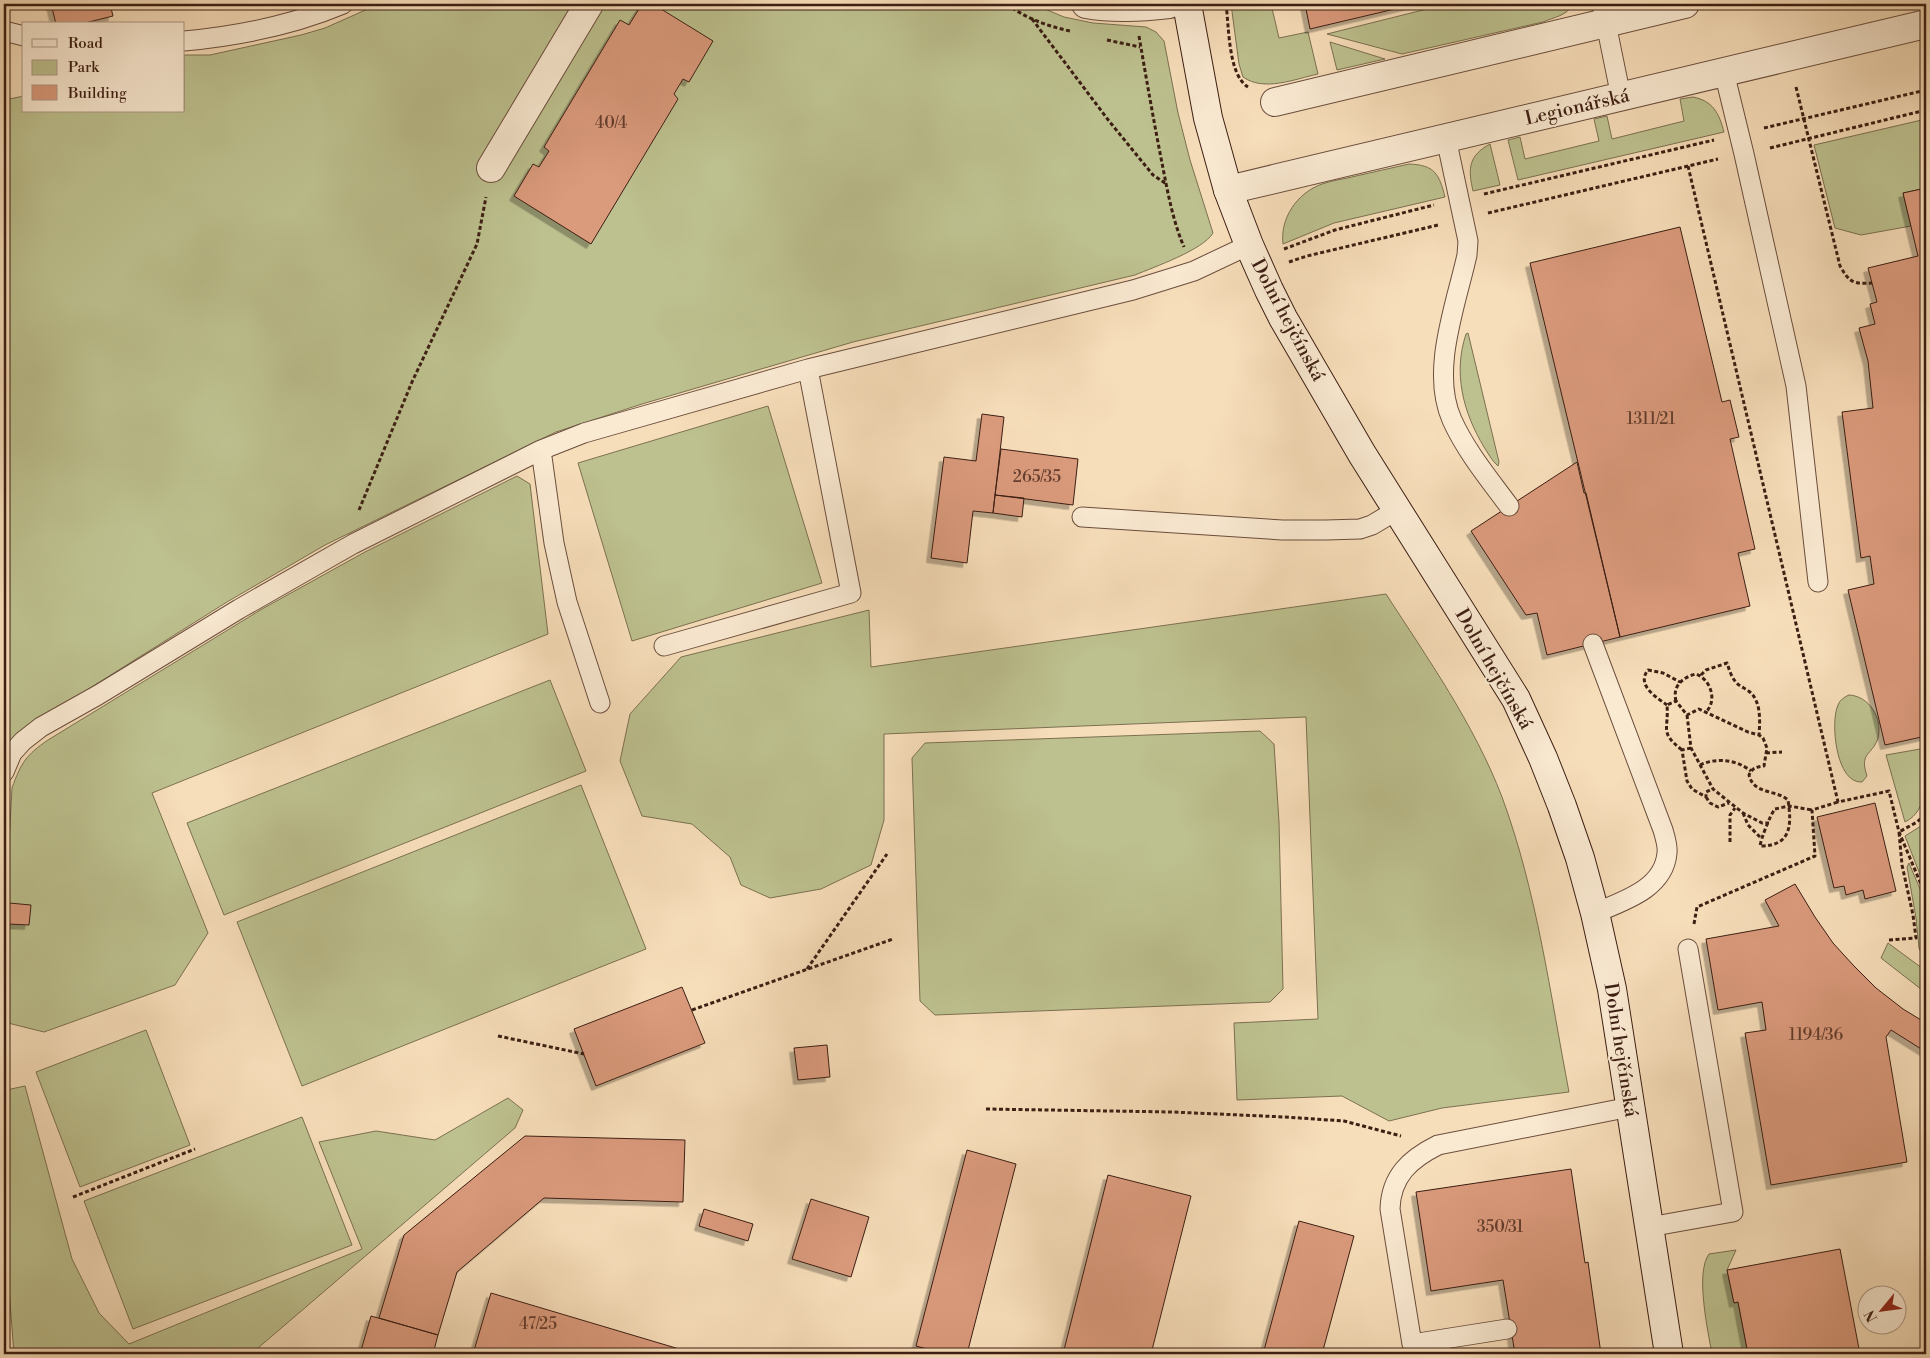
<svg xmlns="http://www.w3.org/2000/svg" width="1930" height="1358" viewBox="0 0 1930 1358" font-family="'Libre Bodoni',serif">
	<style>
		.green { fill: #bdc18f; stroke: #7c7051 }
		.building { fill: #da9a7c; stroke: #3c1e13; filter: url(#shadow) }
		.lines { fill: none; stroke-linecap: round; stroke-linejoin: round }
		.lane-casing { stroke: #6b4e3d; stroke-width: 21 }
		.street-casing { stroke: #6b4e3d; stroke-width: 30 }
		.secondary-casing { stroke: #3c1e13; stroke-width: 30 }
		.path { stroke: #3c1e13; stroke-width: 3; stroke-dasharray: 4 2.5; stroke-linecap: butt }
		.lane { stroke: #faead2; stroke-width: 19 }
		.street { stroke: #faead2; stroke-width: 28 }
		.secondary { stroke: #faead2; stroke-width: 28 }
		.labels { text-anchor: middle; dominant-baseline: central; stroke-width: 4; stroke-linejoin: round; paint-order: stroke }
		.number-label { font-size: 16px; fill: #643d2d }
		.street-label { font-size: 19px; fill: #3c1e13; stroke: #faead2 }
	</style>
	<defs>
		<filter id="shadow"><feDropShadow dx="-4.5" dy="4.5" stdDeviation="0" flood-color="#0004"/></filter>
	</defs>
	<rect width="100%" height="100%" fill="#f7deba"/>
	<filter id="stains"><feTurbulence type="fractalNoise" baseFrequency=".004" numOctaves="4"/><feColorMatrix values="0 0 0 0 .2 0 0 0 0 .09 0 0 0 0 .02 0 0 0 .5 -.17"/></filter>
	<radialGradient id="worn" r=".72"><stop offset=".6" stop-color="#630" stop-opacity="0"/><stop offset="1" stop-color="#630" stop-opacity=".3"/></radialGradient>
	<path class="green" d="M379,4h654l31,13 29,6 53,4 10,5 8,9 14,72 12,47 23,73c-10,17 -59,34 -78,42l-282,67 -211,62 -86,28 -231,113 -98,57 -207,130 -16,15v-647l20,-4v15h160v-56h26l91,-20 24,-7z
		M1231,4h40l8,34 29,-6 10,42c-23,5 -54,18 -75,3l-4,-13z
		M1438,4h135c-6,12 -19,13 -30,18l-141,32 -75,-20 112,-28z
		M1330,42l55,17 -48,11z
		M1693,97c20,4 26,16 31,35l-206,48 -10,-40 12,-3 5,22 74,-18 -5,-22 13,-3 5,23 72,-18 -4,-22z
		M1926,119v69l-23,5 8,33 -50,9 -26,-7 -21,-83z
		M1490,144l10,41 -27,6c-5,-22 -5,-35 17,-47z
		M1409,164c26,1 30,10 36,33l-111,26 -51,21c-3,-26 14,-51 39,-60 11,-4 23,-5 34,-8 18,-4 35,-8 53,-12z
		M1468,333l31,129 -1,4c-6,-5 -10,-13 -14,-19 -21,-35 -31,-74 -18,-113z
		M768,406l54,177 -190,58 -54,-178z
		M517,476l13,8 18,150 -396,159 56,140 -33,52 -131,47 -40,-10v-87l8,-147c9,-25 14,-33 36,-48l214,-131 103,-57z
		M1386,594c42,65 88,130 116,203 35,95 48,196 67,295l-127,16 -53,13 -47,-25 -105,4 -3,-77 84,-4 -12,-302 -422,17v86l-13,45 -50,24 -51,9 -29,-13 -11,-28 -38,-33 -50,-8 -22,-55 10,-47 51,-57 188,-47 2,57z
		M550,680l36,91 -362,144 -37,-92z
		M1849,695c20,1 34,23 29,43 -6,18 -19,14 -11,38l-5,6c-26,2 -32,-60 -24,-77 2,-5 6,-8 11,-10z
		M1260,731l14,13 5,78 4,167 -13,13 -335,13 -15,-14 -8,-243 13,-15z
		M1926,748c0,26 4,62 -21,74l-19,-67z
		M581,785l65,164 -344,137 -65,-164z
		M1926,821v69l-21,-54 16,-10z
		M1909,863l17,40v61l-7,-16 -3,-30 -9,-51z
		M1888,943l38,28v22l-45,-35z
		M146,1030l44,115 -110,42 -44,-115z
		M25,1086l47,173 27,54 30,31 233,-95 -43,-107 57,-11 59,9 73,-42 15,12 -8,18 -264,226h-237l-10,-131v-130l7,-4z
		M302,1117l50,128 -219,84 -49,-128z
		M1736,1250l-9,20 7,33 4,-1 10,52h-36c-4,-23 -17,-81 -3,-100z"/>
	<path class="building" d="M51,4h59l3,12 -32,8h-25z
		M642,4h11l60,37 -24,41 -6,-3 -9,15 4,5 -87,145 -77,-48 19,-32 6,3 10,-16 -5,-4 76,-127 9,5z
		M1305,4h111l-106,25z
		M1926,188v548l-41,9 -37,-155 26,-6 -4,-28 -9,2 -19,-146 31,-4 -5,-47 -9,-33 16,-4 -5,-20 7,-2 -9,-34 50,-12 -15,-63z
		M1680,227l42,175 8,-2 9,37 -9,2 25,110 -17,4 12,53 -130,31 -90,-374z
		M982,414l22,3 -11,96 -20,-2 -6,52 -36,-5 13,-101 32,4z
		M1001,449l77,10 -5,46 -78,-10z
		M1577,462l7,31h2l34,144 -73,18 -10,-42 -11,2 -55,-84z
		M995,495l29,3 -2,19 -29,-4z
		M1875,803l21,88 -31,8 -2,-9 -17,5 -2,-9 -10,2 -17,-71z
		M1795,884l20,33 18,26 21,23 22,22 27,21 23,14v29l-35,-22 -5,7 21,125 -136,23 -26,-152 21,-3 -4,-28 -44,8 -12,-71 73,-13 -14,-26z
		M9,903l22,2 -2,20 -21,-1z
		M682,987l23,56 -109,43 -22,-57z
		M827,1045l3,32 -32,3 -4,-32z
		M525,1136l160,4 -2,62 -139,-4 -87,74 -19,63 -59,-17 25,-83z
		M967,1150l49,14 -49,190h-21l-30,-8z
		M1571,1169l14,94 3,-1 13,92h-86l-12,-74 -72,11 -15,-99z
		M1108,1175l83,21 -40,158h-88z
		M811,1199l58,18 -18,60 -59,-18z
		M704,1209l49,15 -5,17 -49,-15z
		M1299,1221l55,15 -32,118h-59z
		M1840,1249l20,105h-112l-10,-52 -4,1 -7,-33z
		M491,1293l205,61h-223z
		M371,1316l67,19 -5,19h-73z"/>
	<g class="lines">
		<g class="lane-casing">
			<path id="lane" d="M1602,4l19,93
				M4,31l20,5
				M184,41c54,-5 109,-16 159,-37
				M1724,72l20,82 52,232 22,196
				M1446,138l22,103 -1,14c-11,50 -37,116 -15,165 14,31 37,59 57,86
				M541,450l13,93 13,59 33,101
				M1082,517l200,13h44l34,-1 12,-4 25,-15
				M1593,644l70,186c2,7 5,16 4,23 -3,36 -44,48 -72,60
				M664,646l187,-53 -43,-224
				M4,772l8,-19 11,-12 18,-14 57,-32 141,-86 114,-65 188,-94 43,-17 224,-64 325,-79 61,-19 55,-26
				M1649,1227l84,-15 -45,-263
				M1507,1329l-95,15 -22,-135c1,-33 20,-50 48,-64l192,-38"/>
		</g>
		<g class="street-casing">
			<path id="street" d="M1086,4c28,5 55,3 83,0
				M1275,102l410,-98
				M491,168l98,-164
				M1228,190l698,-166"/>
		</g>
		<g class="secondary-casing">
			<path id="secondary" d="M1187,4l21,114 20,72 21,55 20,45 14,28 79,136 154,245 27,59 19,48 18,52 15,55 17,76 57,365"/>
		</g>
		<path class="path" d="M1007,4c18,14 40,22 63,27
			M1226,4c3,22 2,71 22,83
			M657,6l1,-2
			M1032,19l77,102 44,54 12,8
			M1139,36c7,41 14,81 22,122 6,30 11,61 23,89
			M1107,40l33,7
			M1796,87l44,179c10,17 13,18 32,17
			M1764,128l162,-38
			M1770,148l156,-38
			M1688,166l150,636 51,-11 10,41 27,64
			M1484,194l230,-54
			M1488,213l230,-54
			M1284,249l51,-19 99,-25
			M1289,262l18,-6 131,-31
			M359,510l53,-128 65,-138 9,-47
			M1701,675l5,-5 21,-7c2,6 4,13 8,18 4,6 11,7 16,12 10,10 9,28 8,42
			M1676,701c-4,-15 7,-24 20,-27 14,5 22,26 10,38
			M1667,705c-11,-8 -31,-20 -19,-35l15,3 17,9
			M1687,715l4,33 22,41 30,24 19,10h7
			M1691,748l-9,2 5,31 5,8 14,8v-5l6,-3
			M1682,750c-23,-18 -13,-20 -15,-45l9,-4 11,14 12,-6 49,23 11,3 4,3 4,10 -3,18c-8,1 -12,2 -15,9 5,20 26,14 39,25 4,26 3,46 -28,46 1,-7 10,-31 15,-37l14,-3 23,4
			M1766,753l16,-1
			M1700,765c17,-8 37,-5 51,6
			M1706,797l4,6 8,4 11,-4
			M1743,813l5,12 13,13
			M1730,842v-27l5,-7
			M1694,924l3,-17 118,-51 -3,-46 26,-8
			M1889,940l27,-2 -3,-23 -11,-50 -3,-33 18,-10 9,-8
			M807,969l80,-115
			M692,1010l201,-71
			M498,1036l86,18
			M986,1109l186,3 113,5 59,4 57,15
			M73,1197l122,-48"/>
		<use href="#lane" class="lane"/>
		<use href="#street" class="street"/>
		<use href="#secondary" class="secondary"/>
	</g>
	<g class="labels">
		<g class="number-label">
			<text x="611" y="123">40/4</text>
			<text x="1651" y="419">1311/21</text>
			<text x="1037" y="477">265/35</text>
			<text x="1816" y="1035">1194/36</text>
			<text x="1500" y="1227">350/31</text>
			<text x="538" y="1324">47/25</text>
		</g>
		<g class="street-label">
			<text transform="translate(1577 107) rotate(-13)">Legionářská</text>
			<text transform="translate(1288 320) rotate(62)">Dolní hejčínská</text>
			<text transform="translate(1494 669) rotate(60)">Dolní hejčínská</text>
			<text transform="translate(1621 1050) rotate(81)">Dolní hejčínská</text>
		</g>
	</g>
	<rect width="1930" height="1358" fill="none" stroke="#f7deba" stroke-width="20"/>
	<rect x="5" y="5" width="1920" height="1348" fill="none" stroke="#3c1e13" stroke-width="2.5"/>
	<rect x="10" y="10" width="1910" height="1338" fill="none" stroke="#3c1e13"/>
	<rect x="22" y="22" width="162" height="90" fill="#faead2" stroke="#ae9886"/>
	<rect x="32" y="39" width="25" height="8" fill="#faead2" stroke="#ae9886"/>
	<text x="68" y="48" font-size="15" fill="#3c1e13">Road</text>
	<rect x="32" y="60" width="25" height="15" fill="#bdc18f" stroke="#ae9886"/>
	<text x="68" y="72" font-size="15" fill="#3c1e13">Park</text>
	<rect x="32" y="85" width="25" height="15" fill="#da9a7c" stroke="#ae9886"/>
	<text x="68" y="98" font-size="15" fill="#3c1e13">Building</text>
	<g transform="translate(1882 1310) rotate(241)"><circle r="24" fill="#faead2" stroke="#ae9886"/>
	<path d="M0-4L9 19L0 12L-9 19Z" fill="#8f2418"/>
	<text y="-8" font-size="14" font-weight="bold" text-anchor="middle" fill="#3c1e13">N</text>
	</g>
	<rect width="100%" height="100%" filter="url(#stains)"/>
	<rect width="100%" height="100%" fill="url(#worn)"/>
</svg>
